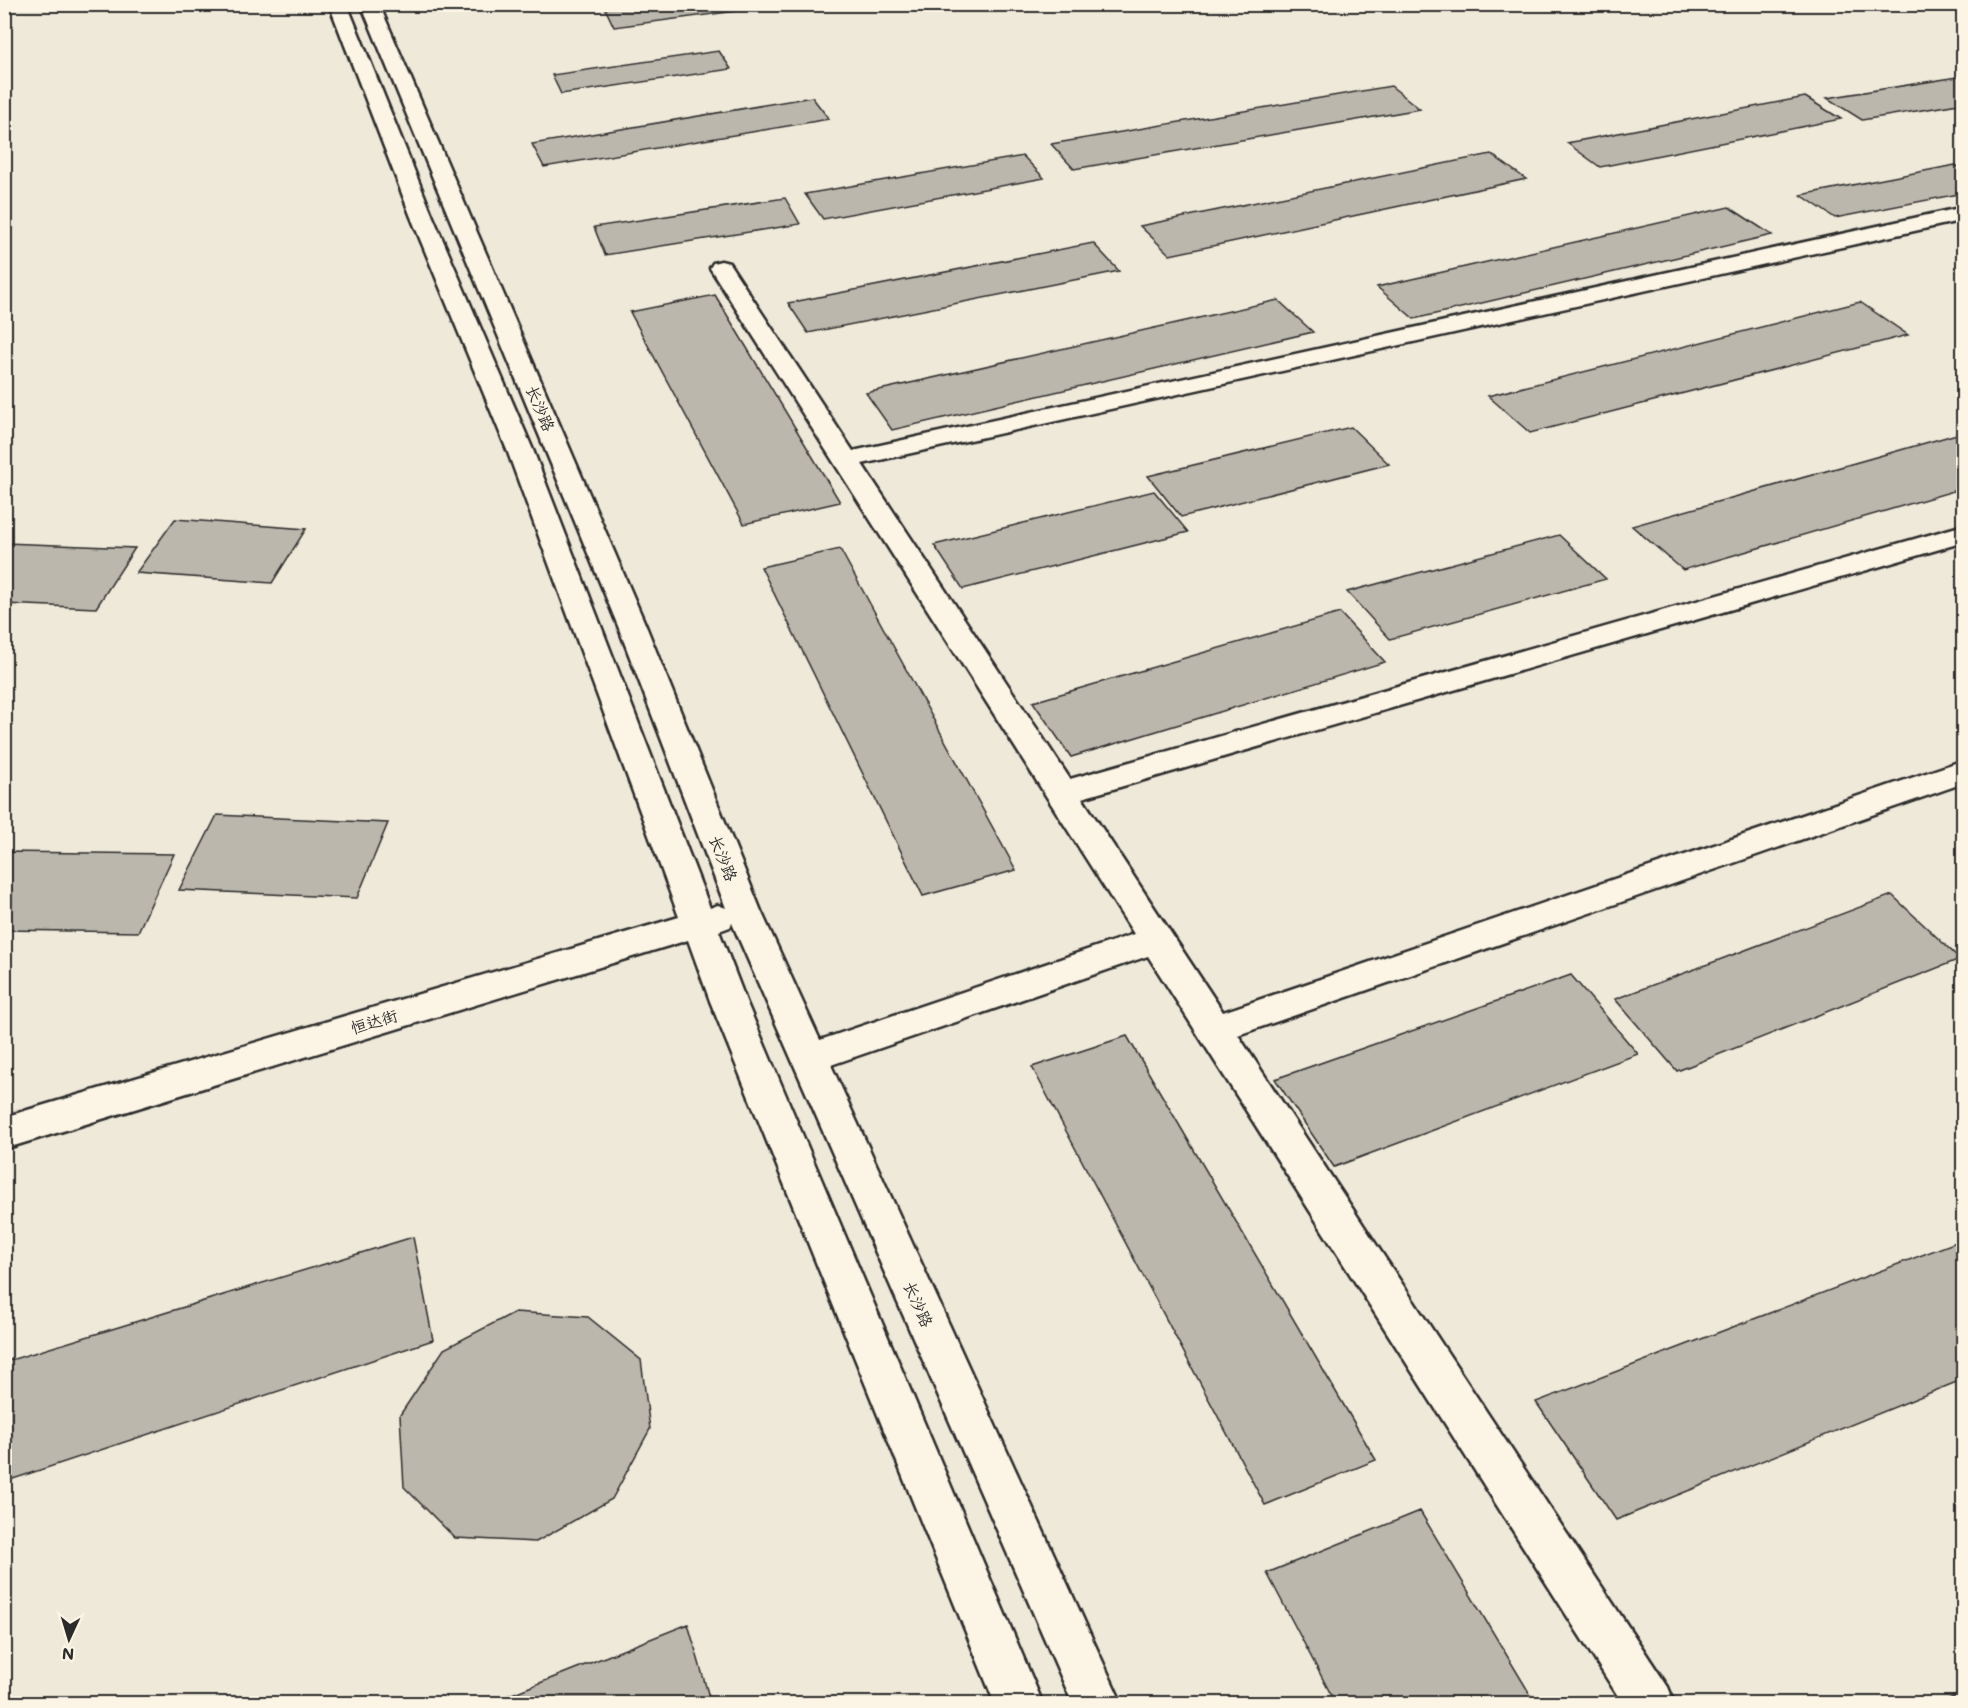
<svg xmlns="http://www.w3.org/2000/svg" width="1968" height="1708" viewBox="0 0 1968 1708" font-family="Mali,'LXGW WenKai TC',sans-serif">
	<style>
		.building { fill: #bcb7ac; stroke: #2b2b2b; stroke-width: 1.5 }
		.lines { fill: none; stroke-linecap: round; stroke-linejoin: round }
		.minor-casing { stroke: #2b2b2b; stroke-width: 5 }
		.minor { fill: #fcf5e5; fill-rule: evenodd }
		.labels { text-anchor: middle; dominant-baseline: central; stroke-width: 4.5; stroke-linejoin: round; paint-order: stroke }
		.street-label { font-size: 16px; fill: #2b2b2b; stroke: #fcf5e5 }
	</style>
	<rect width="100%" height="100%" fill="#efe9da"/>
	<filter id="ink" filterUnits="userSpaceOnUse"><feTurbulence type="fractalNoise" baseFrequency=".0167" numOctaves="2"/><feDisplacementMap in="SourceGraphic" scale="12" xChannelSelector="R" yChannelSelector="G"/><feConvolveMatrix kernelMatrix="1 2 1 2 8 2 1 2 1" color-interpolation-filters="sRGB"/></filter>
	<g filter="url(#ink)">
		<path class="building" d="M635,4h138l1,2 -160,21 -9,-19z
			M719,51l12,18 -170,25 -9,-19z
			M1964,76v27l-102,17 -35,-22z
			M1391,86l29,23 -346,60 -23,-25z
			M812,97l17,22 -285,48 -12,-23z
			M1805,97l36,22 -241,48 -33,-24z
			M1491,154l35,25 -356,76 -30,-29z
			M1023,156l21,22 -221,41 -18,-25z
			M1955,165l9,5v23l-129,25 -34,-23z
			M785,198l15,26 -195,31 -11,-28z
			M1729,207l43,28 -358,84 -37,-32z
			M1093,243l26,28 -311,62 -20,-30z
			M715,295l125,207 -96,22 -114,-212z
			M1278,300l35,32 -421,98 -26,-37z
			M1860,302l48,33 -378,98 -42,-37z
			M1351,427l38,37 -208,53 -33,-41z
			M1964,432v56l-281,82 -51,-44z
			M1154,491l34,41 -225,57 -29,-44z
			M175,519l131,10 -34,54 -136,-10z
			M1559,535l47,44 -216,60 -43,-47z
			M4,543l131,5 -39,60 -92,-4z
			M840,549l176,321 -93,26 -162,-329z
			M1340,613l45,49 -314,95 -38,-55z
			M217,815l171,8 -31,75 -178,-8z
			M4,852l170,2 -36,78 -134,-2z
			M1892,895l68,64 -283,112 -62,-72z
			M1571,975l67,79 -304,113 -59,-88z
			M1127,1036l249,424 -111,45 -233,-438z
			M413,1237l20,103 -429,142v-120z
			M1964,1239v140l-348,141 -80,-118z
			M515,1312l73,5 53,43 9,69 -38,70 -76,43 -81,-4 -51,-51 -4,-72 44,-66z
			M1420,1511l116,193h-200l-69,-131z
			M688,1624l23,80h-219v-2z
			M1964,1692v12h-26z"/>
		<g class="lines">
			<g class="minor-casing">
				<path id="minor" d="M329,4h18l86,213 100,233 177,458 8,-3 8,3 -108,-282 -257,-622h18l267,622 115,285 59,129 314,-106 -424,-666 3,-5 8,-2 8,2 124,188 1111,-244v13l-1102,244 208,315 894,-254v17l-882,256 141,214 741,-252v23l-726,252 430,652 7,17h-52l-475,-748 -317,109 291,639h-49l-341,-781 -2,4 -11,4 27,70 297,703h-48l-285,-703 -22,-61 -684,209v-32l675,-200 -172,-467 -96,-233z"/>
			</g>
			<use href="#minor" class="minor"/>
		</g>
	</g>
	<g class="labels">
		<g class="street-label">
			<text transform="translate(541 408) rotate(67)">长沙路</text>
			<text transform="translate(724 858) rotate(68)">长沙路</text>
			<text transform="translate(374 1021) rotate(-17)">恒达街</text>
			<text transform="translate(919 1304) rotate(66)">长沙路</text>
		</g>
	</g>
	<rect width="1968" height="1708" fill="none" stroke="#fcf5e5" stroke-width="24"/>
	<rect x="12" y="12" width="1944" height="1684" fill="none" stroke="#2b2b2b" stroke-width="2" filter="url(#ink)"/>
	<g transform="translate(69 1639) rotate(184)" stroke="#fcf5e5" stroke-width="4.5" paint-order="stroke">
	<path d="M0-4.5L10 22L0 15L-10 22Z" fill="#2b2b2b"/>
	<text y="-9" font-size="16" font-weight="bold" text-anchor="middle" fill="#2b2b2b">N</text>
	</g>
</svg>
